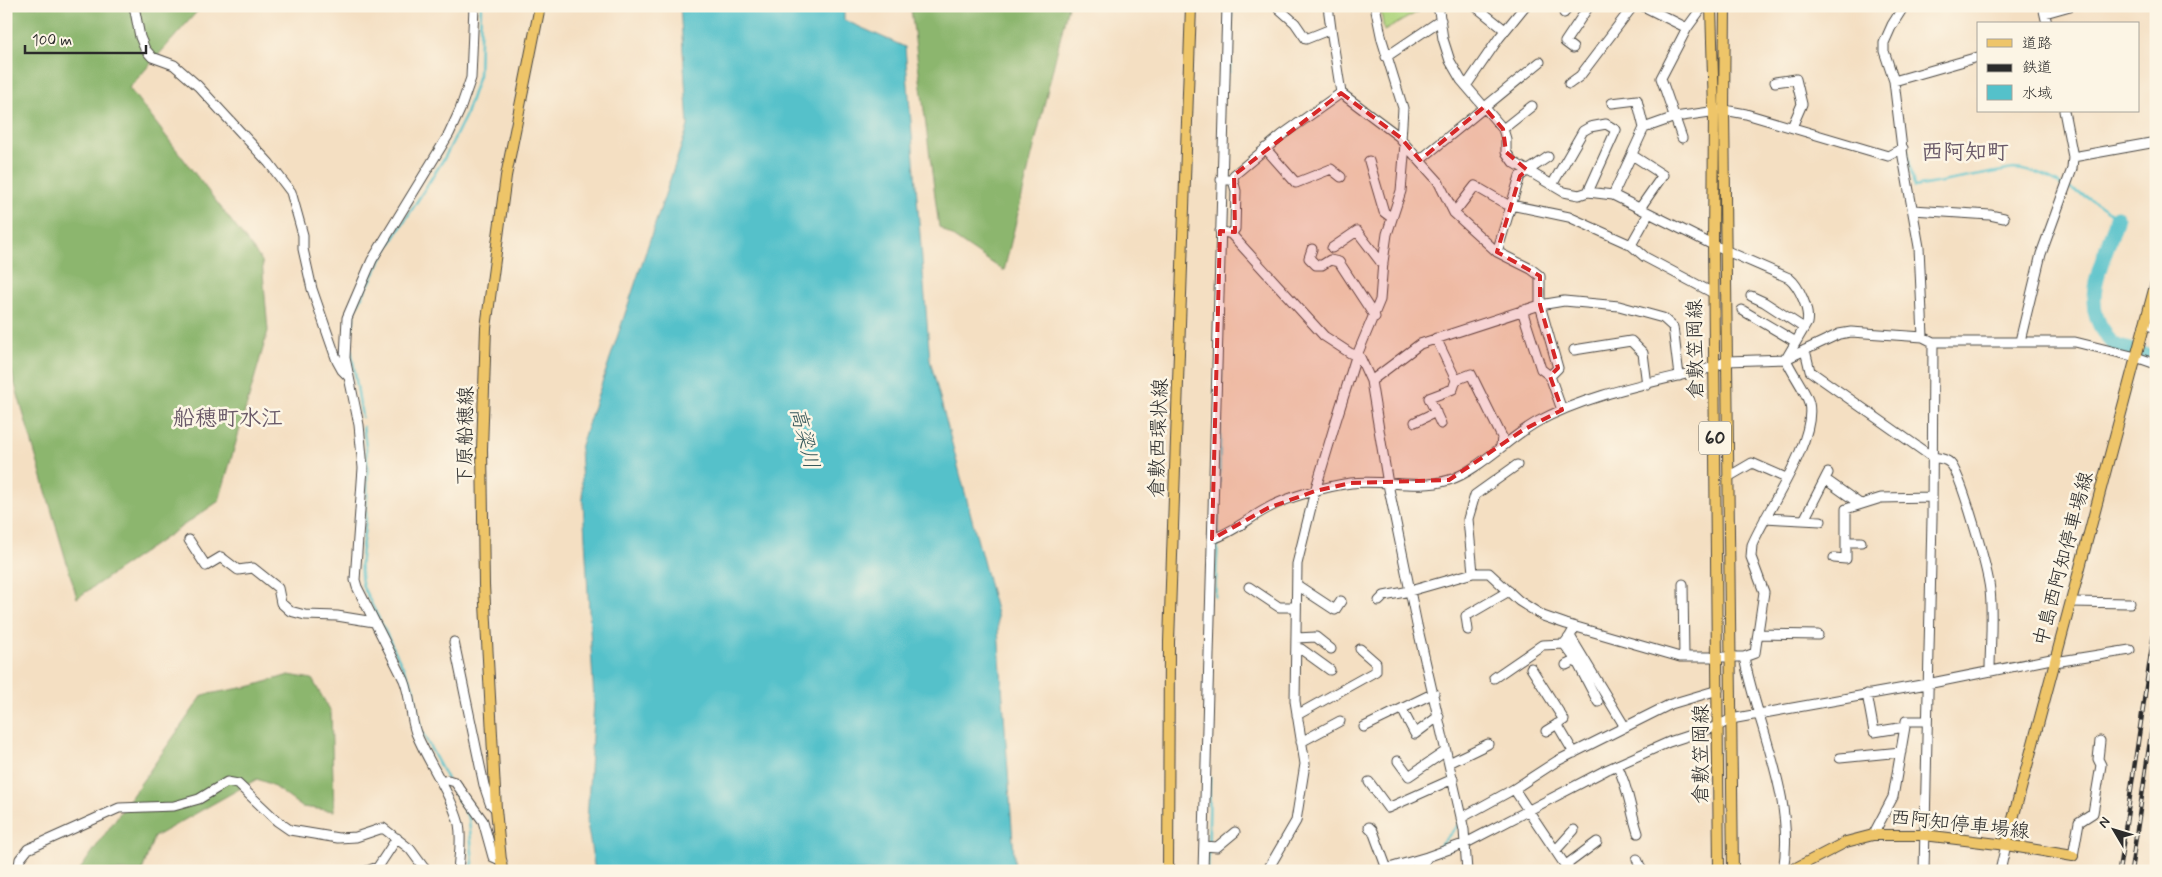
<svg xmlns="http://www.w3.org/2000/svg" width="2162" height="877" viewBox="0 0 2162 877" font-family="Mynerve,'Klee One',sans-serif">
	<style>
		.green { fill: #b0d57f; stroke: #6e8055 }
		.forest { fill: #8cb66e; stroke: #5c704c }
		.water { fill: #54c1ca; stroke: #40767a }
		.lines { fill: none; stroke-linecap: round; stroke-linejoin: round }
		.stream { stroke: #54c1ca; stroke-width: 2.5 }
		.river { stroke: #54c1ca; stroke-width: 15 }
		.minor-casing { stroke: #494642; stroke-width: 11 }
		.major-casing { stroke: #494642; stroke-width: 12 }
		.minor { stroke: #fff; stroke-width: 9 }
		.major { stroke: #eec569; stroke-width: 10 }
		.rail-casing { stroke: #2b2b2b; stroke-width: 4.5 }
		.rail { stroke: #fcf5e5; stroke-width: 2.5; stroke-dasharray: 8; stroke-linecap: butt }
		.marked { fill: #d62828; fill-opacity: 0.2; stroke: #d62828; stroke-width: 4; stroke-dasharray: 10 6; stroke-linejoin: round }
		.labels { text-anchor: middle; dominant-baseline: central; stroke-width: 5; stroke-linejoin: round; paint-order: stroke }
		.shield { fill: #fcf5e5; stroke: #6a6863; stroke-width: 1 }
		.shield-label { font-size: 19px; font-weight: bold; fill: #2b2b2b }
		.street-label { font-size: 20px; fill: #2b2b2b; stroke: #fcf5e5 }
		.water-label { font-size: 21px; font-style: italic; fill: #37585b; stroke: #fcf5e5 }
		.quarter-label { font-size: 22px; font-weight: bold; fill: #6a5a69; stroke: #fcf5e5 }
	</style>
	<rect width="100%" height="100%" fill="#fcf5e5"/>
	<filter id="ink" filterUnits="userSpaceOnUse"><feTurbulence type="fractalNoise" baseFrequency=".02" numOctaves="2"/><feDisplacementMap in="SourceGraphic" scale="10" xChannelSelector="R" yChannelSelector="G"/><feConvolveMatrix kernelMatrix="1 2 1 2 8 2 1 2 1" color-interpolation-filters="sRGB"/></filter>
	<filter id="wash" filterUnits="userSpaceOnUse"><feTurbulence type="fractalNoise" baseFrequency=".0096" numOctaves="4" result="noise"/><feDisplacementMap in="SourceGraphic" scale="20" xChannelSelector="R" yChannelSelector="G"/><feGaussianBlur stdDeviation="1.12" result="paint"/><feColorMatrix in="noise" values="0 0 0 0 0 0 0 0 0 0 0 0 0 0 0 0 0 1.4 0 .05"/><feComposite in="paint" operator="in"/></filter>
	<g filter="url(#wash)">
		<rect width="100%" height="100%" fill="#f4dfc2"/>
		<path class="green" d="M1380,6h48l-44,25z"/>
		<path class="forest" d="M6,6h196l-73,82 133,173 6,70 -49,170 -142,97 -63,-217 -8,-33z
			M913,6h155l-64,265 -65,-44 -28,-218z
			M289,675l23,4 19,33 3,99 -32,-4 -32,-23 -13,-5 -103,58 -12,34h-63l124,-176 49,-9z"/>
		<path class="water" d="M680,6h164v14l61,27 25,313 67,254 18,257h-420l-8,-48 7,-122 -14,-253 108,-322z"/>
		<g class="lines">
			<path class="stream" d="M1230,72l2,-66
				M1904,130l10,57 99,-18c19,1 33,7 50,17
				M2068,188l21,10 28,19
				M362,417l-12,-74 5,-33 32,-61 58,-92 20,-40 14,-42 2,-69
				M363,427c6,30 5,60 3,90 -2,24 -9,47 -3,70l50,100 8,43 26,49
				M1218,535l4,-187
				M1215,597l3,-57
				M450,784l19,35 4,44 -4,8
				M1435,851l24,-27
				M1208,871l2,-94"/>
			<path class="river" d="M2117,217c-9,36 -39,82 -12,116 2,4 6,10 10,12 5,3 13,4 18,6
				M2143,354l13,3"/>
		</g>
	</g>
	<g filter="url(#ink)">
		<g class="lines">
			<g class="minor-casing">
				<path id="minor" d="M134,6l6,31 5,12 7,8 22,8 24,21 71,77 22,29 12,43v14l9,40 25,72 5,9 6,6
					M1276,6l19,17 11,16 25,-10 -3,-23
					M1375,6l7,34 21,68 -2,32 37,41 16,32 43,39 34,17 9,7v29l18,63 -8,8
					M1436,6l3,5 4,28 7,22 11,19 42,49 3,10v13l7,10 51,30 15,3 9,-3 25,3 100,50 76,33c10,8 21,32 18,45l-21,36
					M1475,6l30,24
					M1643,6l44,22
					M1904,6l-12,19 -8,18v8l10,30 9,76 16,90 4,90
					M2043,6l4,18
					M1564,13l4,-7
					M2045,13l25,-7
					M1331,29l10,64 60,45
					M1573,48l-8,-6 24,-36
					M1386,57l55,-37
					M1894,81l84,-24
					M1775,82l21,-3 6,25 -10,23
					M1569,84l11,-8 53,-70
					M1466,86l33,-48 26,-32
					M1612,103l25,-3 7,28 -31,67
					M1644,128l31,-11 49,-7 22,4 142,42 15,-8
					M1503,129l29,-23
					M1682,138l-21,-60 26,-50 16,-22
					M1265,148l31,35 35,-14 10,8
					M1632,155l31,20 -23,33
					M2073,157l83,-15
					M1420,160l120,-98
					M1369,161l15,51 8,6
					M1221,180h12l1,-5 48,-40 59,-42
					M1552,185l31,-54 7,-4 16,-3 10,6 -28,62
					M1913,210l77,5 14,3
					M1454,213l21,-27 31,18 63,13 62,28 14,12 68,36
					M1220,231l11,3 93,102 26,17 10,4 11,24 17,103 29,141 47,205 3,41
					M1231,234l4,-5 1,-38 -3,-11
					M1631,245l18,-32
					M1332,248l25,-17 26,34
					M1312,249l-3,9 7,7h6l8,-5 9,2 36,55
					M1497,252l23,-76 28,-19
					M1751,296l13,6 40,26
					M1522,310l19,59 9,7 12,34
					M1742,310l54,32
					M2144,325l12,2
					M1436,338l20,42 15,-6 31,63 -1,9
					M2020,341l21,-87 31,-85 1,-12 -9,-46
					M1574,350l57,-9 12,12 4,32
					M1805,350l5,21 122,86c6,1 13,1 18,6 11,10 38,108 40,127 3,26 0,55 0,81
					M1371,381l49,-37 120,-39 24,-4 55,5 44,12 10,9 6,49
					M1415,422l21,-10
					M1441,424l-12,-26 24,-9 3,-9
					M1728,477l24,-14 34,15
					M1829,482l31,22
					M1765,518l56,3
					M1804,520l24,-47
					M1212,539c20,-6 37,-21 56,-31 19,-11 60,-22 83,-25 32,-4 67,7 98,-3 27,-8 61,-43 88,-58 53,-29 120,-40 177,-55l13,-6 59,-2 53,-25 12,-2 72,5 10,5h142l61,15 20,7
					M189,540l17,26 15,-9 17,13 15,-2 25,20 3,15 9,8 15,4 32,1 37,6
					M1846,542h15
					M1834,558l12,1v-50l35,-11 51,-1
					M1473,573l-5,-54 7,-24 42,-30
					M1683,584l1,73
					M1297,585l38,25 6,-9
					M1249,587l30,20h17
					M1379,601l5,-5 26,-5 63,-18h16l30,28 24,15 23,8 114,33h64l11,-4 9,-61 -13,-35 1,-12c15,-36 65,-104 57,-142 -3,-12 -18,-31 -23,-44
					M2071,602l59,1
					M1575,627l-5,9 55,91
					M1468,630l-2,-14 43,-25
					M1759,634l59,1
					M1296,638l20,-1 15,12
					M454,642l30,143 6,18 6,6
					M1564,644l12,16 22,42
					M1296,648l5,1 29,21
					M1744,657c13,69 52,142 39,214
					M2055,662l75,-12
					M1566,665l10,-5
					M1531,668l33,52 -18,11
					M1494,678l48,-33 22,-1 6,-8
					M1867,694l7,38 31,-5
					M1297,715l79,-44v-8l-16,-14
					M1405,715l10,19 24,-18
					M1557,724l17,29
					M1364,727l70,-34
					M1301,742l39,-21
					M1840,758l61,-6
					M1398,761l11,15 37,-25
					M1449,763l39,-19
					M1617,765c12,24 13,44 21,68
					M441,782l7,-2 7,2 28,39 10,36 9,4
					M1369,782l19,26 65,-29
					M1514,789l55,82
					M1461,818l53,-29 43,-28 114,-57 47,-14
					M1369,827l4,4 14,38
					M1873,835l20,-38 13,-76h21
					M1204,846l13,1 18,-15
					M1556,850l18,-20
					M2073,856l6,-34 14,-9 8,-48 -3,-6 2,-18
					M1637,859l5,12
					M1566,865l31,-23
					M18,871l2,-12 8,-10 91,-41 55,-2 25,-7 28,-17 11,2 39,37 13,9 48,8 18,-1 27,-9 27,21 14,19 4,3
					M367,871l11,-4 19,-29
					M458,871c1,-15 4,-32 1,-47 -9,-32 -30,-60 -43,-91 -6,-17 -5,-36 -12,-53l-47,-93 -2,-7 8,-112 -4,-43 -14,-67 2,-40 25,-58 77,-126 11,-24 11,-32 3,-72
					M1203,871l24,-865
					M1267,871l29,-50 9,-57 -10,-63 2,-137 18,-73 20,-67 20,-64 25,-60 3,-38 4,-28 14,-43 4,-47
					M1379,871l48,-14 39,-14 140,-73 63,-28 49,-16 13,-7 196,-35 129,-26
					M1417,871l10,-13
					M1924,871l8,-353 1,-176
					M2000,871l6,-26"/>
			</g>
			<g class="major-casing">
				<path id="major" d="M1711,6l3,106 -1,133 6,626
					M1725,6l-1,104 9,761
					M2006,845l150,-563
					M502,871l-6,-62 -12,-224 -2,-136 4,-121 20,-152 34,-170
					M1168,871l1,-229 22,-636
					M1790,871l56,-29 27,-7h51l82,10 67,11"/>
			</g>
			<use href="#minor" class="minor"/>
			<use href="#major" class="major"/>
			<g class="rail-casing">
				<path id="rail" d="M2119,871l37,-252
					M2131,871l25,-171"/>
			</g>
			<use href="#rail" class="rail"/>
		</g>
	</g>
	<path class="marked" d="M1341,93l60,45 19,22 64,-53 19,22 3,23 21,18 -7,6 -23,76 43,24v29l18,63 -8,8 12,34 -39,20 -74,50 -98,3 -36,8 -47,17 -56,31 8,-308 15,1 -1,-57z"/>
	<g class="labels">
		<rect class="shield" x="1699" y="421.5" width="32" height="33" rx="4"/>
		<g class="shield-label">
			<text x="1715" y="438">60</text>
		</g>
		<g class="street-label">
			<text transform="translate(1696 349) rotate(-91)">倉敷笠岡線</text>
			<text transform="translate(466 436) rotate(-89)">下原船穂線</text>
			<text transform="translate(1159 438) rotate(-88)">倉敷西環状線</text>
			<text transform="translate(2064 559) rotate(-75)">中島西阿知停車場線</text>
			<text transform="translate(1701 754) rotate(-90)">倉敷笠岡線</text>
			<text transform="translate(1960 825) rotate(6)">西阿知停車場線</text>
		</g>
		<g class="water-label">
			<text transform="translate(804 438) rotate(76)">高梁川</text>
		</g>
		<g class="quarter-label">
			<text x="1965" y="153">西阿知町</text>
			<text x="228" y="419">船穂町水江</text>
		</g>
	</g>
	<rect width="2162" height="877" fill="none" stroke="#fcf5e5" stroke-width="25"/>
	<rect x="1977" y="22" width="162" height="90" fill="#fcf5e5" stroke="#a8a49b"/>
	<rect x="1987" y="39" width="25" height="8" fill="#eec569" stroke="#a8a49b"/>
	<text x="2022" y="48" font-size="15" fill="#2b2b2b">道路</text>
	<rect x="1987" y="64" width="25" height="8" fill="#2b2b2b" stroke="#a8a49b"/>
	<text x="2022" y="72" font-size="15" fill="#2b2b2b">鉄道</text>
	<rect x="1987" y="85" width="25" height="15" fill="#54c1ca" stroke="#a8a49b"/>
	<text x="2022" y="98" font-size="15" fill="#2b2b2b">水域</text>
	<g transform="translate(2114 830) rotate(308)" stroke="#fcf5e5" stroke-width="4" paint-order="stroke">
	<path d="M0-4L9 19L0 12L-9 19Z" fill="#2b2b2b"/>
	<text y="-8" font-size="14" font-weight="bold" text-anchor="middle" fill="#2b2b2b">N</text>
	</g>
	<path d="M25 45v8h121v-8" fill="none" stroke="#2b2b2b" stroke-width="2.5"/>
	<text x="32" y="45" font-size="15" fill="#2b2b2b" stroke="#fcf5e5" stroke-width="4" paint-order="stroke">100 m</text>
</svg>
